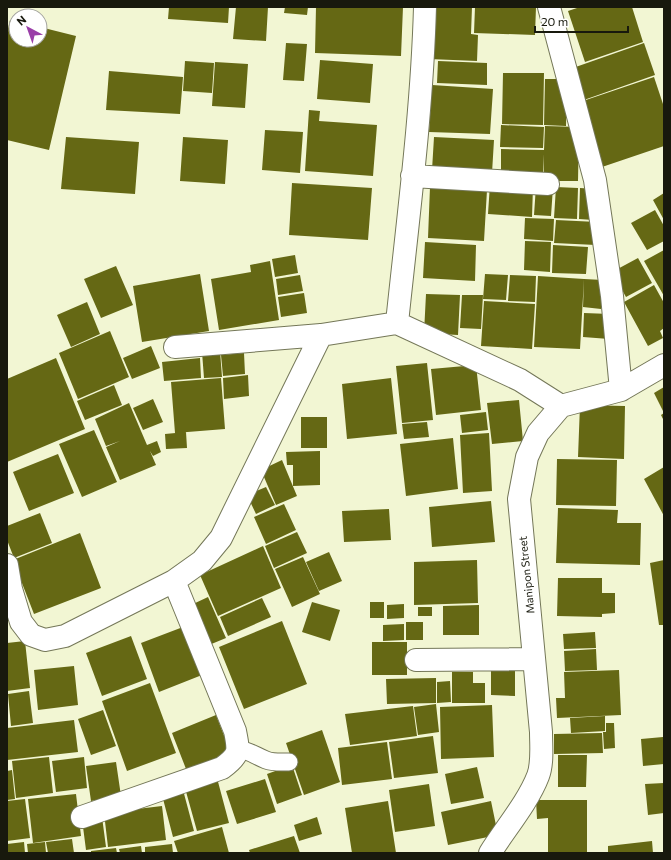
<svg xmlns="http://www.w3.org/2000/svg" width="671" height="860" viewBox="0 0 671 860" font-family="Commissioner,sans-serif">
	<style>
		.building { fill: #656814 }
		.lines { fill: none; stroke-linecap: round; stroke-linejoin: round }
		.service-casing { stroke: #747758; stroke-width: 19 }
		.minor-casing { stroke: #747758; stroke-width: 24 }
		.service { stroke: #fff; stroke-width: 17 }
		.minor { stroke: #fff; stroke-width: 22 }
		.labels { text-anchor: middle; dominant-baseline: central; stroke-width: 4; stroke-linejoin: round; paint-order: stroke }
		.street-label { font-size: 11px; fill: #18190d; stroke: #fff }
	</style>
	<rect width="100%" height="100%" fill="#f2f6d3"/>
	<path class="building" d="M169,7h60l-1,16 -60,-4z
		M236,7h32l-2,34 -33,-2z
		M285,7h23l-1,8 -23,-2z
		M316,7h87l-2,49 -86,-3z
		M431,7h41l-1,27 7,1 -1,26 -48,-2z
		M475,7h61l-1,28 -61,-2z
		M580,7h52l11,35 -58,20 -17,-51z
		M10,20l6,2v18h24v-13l36,9 -27,114 -42,-10v-107z
		M286,43l21,1 -3,37 -21,-1z
		M644,43l11,32 -74,26 -11,-32z
		M320,60l53,4 -3,39 -53,-4z
		M185,61l29,2 -2,30 -29,-2z
		M438,61l49,2v22l-50,-2z
		M215,62l33,2 -3,44 -33,-2z
		M109,71l74,6 -3,37 -74,-4z
		M503,73h41l-1,52 -41,-1z
		M654,77l10,30v39l-62,21 -22,-65z
		M545,79h22l-1,47 -22,-1z
		M432,85l61,4 -3,45 -61,-2z
		M309,110l11,1 -1,10 58,4 -4,51 -68,-5z
		M501,125l43,2 -1,21 -43,-1z
		M545,126l34,1 -1,54h-34v-27l-1,26 -42,-1v-30l43,1z
		M265,130l38,2 -3,41 -38,-3z
		M66,137l73,5 -4,52 -74,-5z
		M183,137l45,3 -3,44 -45,-3z
		M434,137l60,3 -2,33 -60,-3z
		M292,183l80,5 -4,52 -79,-5z
		M490,184l43,2 -1,31 -44,-3z
		M536,186l17,1 -2,29 -17,-1z
		M430,187l57,3 -3,51 -56,-3z
		M556,187l22,1 -1,31 -23,-1z
		M580,188l15,1 -2,31 -14,-1z
		M664,193v27l-11,-20z
		M655,210l9,16v15l-17,9 -16,-27z
		M525,218l29,1 -1,22 -29,-2z
		M556,220l41,2 -1,23 -42,-2z
		M525,241l26,1 -1,30 -26,-2z
		M425,242l51,3 -1,36 -52,-3z
		M553,245l35,2 -2,27 -34,-1z
		M664,250v46l-20,-35z
		M295,255l3,18 -23,4 -3,-18z
		M638,258l14,25 -26,14 -14,-25z
		M270,261l9,59 -60,10 -8,-51 40,-7 -1,-7z
		M116,266l17,39 -32,13 -17,-39z
		M200,274l9,57 -67,11 -9,-56z
		M485,274l23,1 -2,25 -23,-1z
		M300,275l3,16 -25,4 -2,-16z
		M510,275l26,1 -1,26 -27,-1z
		M538,276l46,3 -4,70 -46,-2z
		M584,279l19,1 -2,29 -18,-2z
		M654,285l10,18v25l-4,3 3,7 -15,8 -24,-44z
		M304,293l3,20 -26,4 -3,-20z
		M426,294l34,1 -2,40 -34,-2z
		M462,295h21l-2,34 -21,-1z
		M484,301l51,3 -3,45 -51,-3z
		M87,302l13,32 -29,13 -14,-32z
		M584,313l26,1 -1,25 -26,-2z
		M110,331l19,46 -51,22 -19,-46z
		M151,346l9,22 -28,11 -9,-21z
		M220,351l2,26 -18,1 -2,-26z
		M244,353l1,21 -22,2 -2,-21z
		M56,358l29,71 -78,33v-83z
		M200,358l1,20 -37,3 -2,-19z
		M427,363l6,57 -31,3 -6,-57z
		M476,365l5,45 -45,5 -5,-46z
		M248,375l1,21 -25,3 -1,-21z
		M221,378l4,51 -50,4 -4,-51z
		M391,378l6,56 -50,5 -5,-55z
		M114,385l8,20 -37,15 -8,-19z
		M664,387v34l-3,-6 3,-2 -10,-20z
		M153,399l10,23 -20,8 -10,-22z
		M519,400l4,41 -31,3 -5,-41z
		M129,403l18,42 10,-4 4,11 -8,4 -3,-5 6,14 -36,15 -14,-33 14,-6 -14,5 -11,-27z
		M580,405l45,1 -1,53 -46,-2z
		M486,412l2,18 -26,3 -2,-18z
		M301,417h26v31h-26z
		M427,422l2,15 -25,2 -2,-15z
		M94,430l23,52 -35,15 -23,-53z
		M186,432l1,16 -21,1 -1,-15z
		M489,433l3,58 -29,2 -3,-58z
		M453,438l5,51 -52,7 -6,-52z
		M320,451v34l-27,1v-21h-6l-1,-13z
		M58,454l16,39 -45,18 -16,-39z
		M557,459l60,1 -1,46 -60,-1z
		M282,460l15,36 -21,9 -15,-35z
		M664,467v49l-20,-37z
		M266,487l9,18 -19,9 -9,-19z
		M491,501l4,41 -63,5 -3,-40z
		M284,504l12,26 -30,14 -12,-27z
		M558,508l60,2 -1,13h24l-1,42 -84,-2z
		M389,509l2,31 -47,2 -2,-31z
		M40,513l12,30 -38,15 -7,-18v-14z
		M297,532l10,21 -33,15 -9,-22z
		M80,533l21,55 -67,26 -21,-54z
		M263,546l18,42 -63,28 -18,-41z
		M329,552l13,29 -23,10 -13,-29z
		M303,557l17,37 -28,13 -17,-38z
		M477,560l1,43 -64,2v-43z
		M664,560v65h-5l-9,-62z
		M558,578h44v15h13v20l-13,1v3l-45,-1z
		M208,597l18,41 -17,7 -18,-40z
		M262,598l9,19 -43,19 -8,-19z
		M312,602l28,8 -10,31 -28,-9z
		M370,602h14v16h-14z
		M404,604v14l-17,1v-14z
		M479,605v30h-36v-29z
		M418,607h14v9h-14z
		M282,621l25,63 -63,25 -25,-62z
		M406,622h17v18h-17z
		M404,624v16l-21,1v-16z
		M183,627l19,48 -43,17 -18,-49z
		M595,632l1,16 -32,1 -1,-15z
		M131,636l16,43 -45,17 -16,-43z
		M25,641l5,47 -23,3v-48z
		M372,642h35v33h-35z
		M596,649l1,21 -32,1 -1,-20z
		M74,666l4,39 -40,5 -4,-40z
		M491,668h24v28l-24,-1z
		M619,670l2,45 -64,3 -1,-20h9l-1,-26z
		M452,672h21v11h12v20h-33z
		M436,678v25l-49,1 -1,-25z
		M450,681l1,21 -14,1v-21z
		M150,683l26,70 -49,18 -25,-70z
		M29,691l4,32 -22,3 -3,-32z
		M436,704l3,28 -21,3 -4,-28z
		M492,705l2,52 -53,2 -1,-52z
		M413,706l4,30 -67,9 -5,-31z
		M103,710l13,36 -25,9 -13,-36z
		M216,715l16,41 -44,18 -16,-41z
		M605,716v15l-34,2 -1,-15z
		M74,720l4,32 -71,8v-32z
		M606,723h8l1,25 -11,1 -1,-17h3z
		M322,730l18,52 -36,13 -18,-52z
		M602,733l1,20 -49,1v-20z
		M433,736l5,37 -44,5 -5,-36z
		M663,737l1,27 -21,2 -2,-27z
		M387,742l5,37 -50,6 -4,-37z
		M558,755h29l-1,32h-28z
		M49,757l4,36 -37,5 -4,-37z
		M84,757l3,31 -31,4 -4,-31z
		M116,762l5,34 -30,5 -5,-35z
		M292,765l10,30 -25,9 -10,-30z
		M477,767l7,31 -33,6 -6,-30z
		M12,770l3,29 -8,1v-29z
		M217,778l12,45 -32,8 -12,-43z
		M265,779l11,33 -39,12 -11,-33z
		M664,783v30l-16,2 -3,-31z
		M429,784l6,42 -40,6 -6,-42z
		M183,790l11,41 -21,6 -11,-42z
		M76,794l5,42 -48,7 -5,-44z
		M25,799l5,39 -23,3v-40z
		M536,800h51v52h-39v-34l-11,1z
		M388,801l8,52h-44l-7,-45z
		M491,801l7,34 -50,10 -7,-33z
		M162,806l4,34 -58,7 -4,-34z
		M102,817l4,30 -20,3 -4,-31z
		M317,817l5,17 -23,7 -5,-16z
		M222,827l7,26h-51l-4,-12z
		M294,836l6,17h-50l-1,-3z
		M72,839l2,14h-26l-2,-11z
		M652,841l1,12h-45v-7z
		M24,842l1,11h-18v-9z
		M45,842l1,11h-18l-1,-9z
		M172,844l1,9h-28v-6z
		M141,846l1,7h-22l-1,-4z
		M116,848l1,5h-26v-2z"/>
	<g class="lines">
		<g class="service-casing">
			<path id="service" d="M239,749c11,2 17,7 27,11 8,3 16,2 23,2"/>
		</g>
		<g class="minor-casing">
			<path id="minor" d="M549,7l46,173 17,116 9,94
				M412,176l136,8
				M397,323c11,-105 25,-211 28,-316
				M175,347l146,-12 76,-12 123,57 41,26
				M7,565l4,24 10,33 10,13 14,5 20,-4 109,-55 28,-20 19,-23 100,-203
				M416,660l118,-1
				M82,817l140,-49c18,-13 17,-17 13,-37l-61,-150
				M490,853c15,-24 38,-51 48,-77 5,-13 3,-30 3,-44l-22,-233 8,-42 11,-24 23,-27 60,-16 43,-25"/>
		</g>
		<use href="#service" class="service"/>
		<use href="#minor" class="minor"/>
	</g>
	<g class="labels">
		<g class="street-label">
			<text transform="translate(526 575) rotate(-96)">Manipon Street</text>
		</g>
	</g>
	<rect width="671" height="860" fill="none" stroke="#18190d" stroke-width="16"/>
	<g transform="translate(28 28) rotate(319)"><circle r="19" fill="#ffffff" stroke="#a3a39e"/>
	<path d="M0-3L7 15L0 10L-7 15Z" fill="#9a3ea8"/>
	<text y="-6" font-size="11" font-weight="bold" text-anchor="middle" fill="#18190d">N</text>
	</g>
	<path d="M535 26v6h93v-6" fill="none" stroke="#18190d" stroke-width="2"/>
	<text x="541" y="26" font-size="12" fill="#18190d" stroke="#ffffff" stroke-width="3" paint-order="stroke">20 m</text>
</svg>
